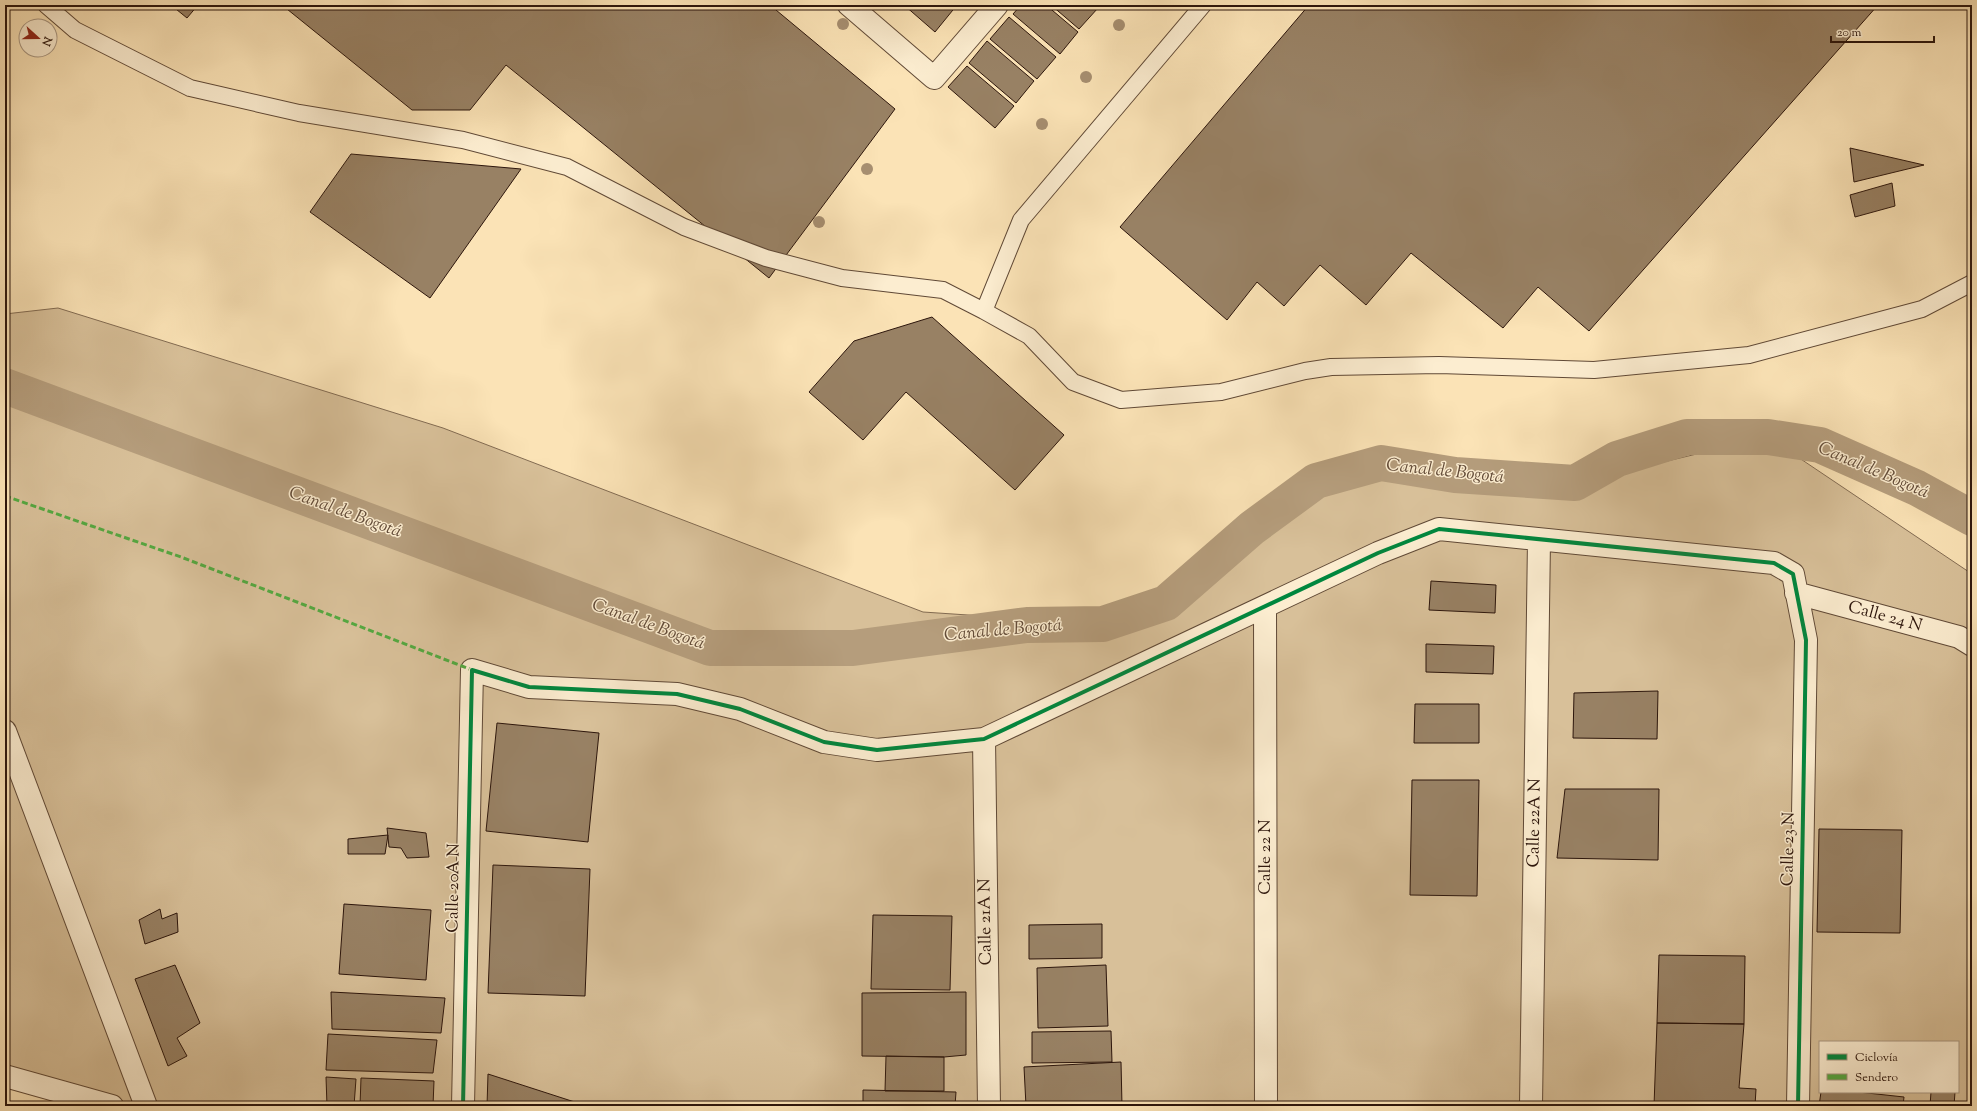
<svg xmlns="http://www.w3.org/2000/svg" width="1977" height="1111" viewBox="0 0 1977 1111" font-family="'Sorts Mill Goudy',serif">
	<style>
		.green { fill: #d8c099; stroke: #826b52; fill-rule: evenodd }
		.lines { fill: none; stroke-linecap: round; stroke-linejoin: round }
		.canal { stroke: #b59d7c; stroke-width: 36 }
		.building { fill: #988164; stroke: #2d160c }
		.service-casing { stroke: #604936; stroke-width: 18 }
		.minor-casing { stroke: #604936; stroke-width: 24 }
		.service { stroke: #fcedd0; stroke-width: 16 }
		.minor { stroke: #fcedd0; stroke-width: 22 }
		.quiet { stroke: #54a941; stroke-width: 3; stroke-dasharray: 6 3; stroke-linecap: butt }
		.cycleway-casing { stroke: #fcedd0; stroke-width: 6 }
		.cycleway { stroke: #00873e; stroke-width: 4 }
		.tree { fill: #a68e70 }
		.labels { text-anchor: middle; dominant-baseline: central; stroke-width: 3; stroke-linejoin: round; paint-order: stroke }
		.street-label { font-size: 17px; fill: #2d160c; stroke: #fcedd0 }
		.water-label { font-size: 18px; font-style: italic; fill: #634c39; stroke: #fcedd0 }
	</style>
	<rect width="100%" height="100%" fill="#fbe3b6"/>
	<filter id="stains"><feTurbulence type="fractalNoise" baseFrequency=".005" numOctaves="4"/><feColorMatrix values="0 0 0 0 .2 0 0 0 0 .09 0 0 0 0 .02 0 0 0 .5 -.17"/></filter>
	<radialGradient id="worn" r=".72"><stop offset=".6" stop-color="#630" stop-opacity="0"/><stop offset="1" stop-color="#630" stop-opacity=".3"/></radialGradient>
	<path class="green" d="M58,308l385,120 480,184 180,12 250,-153 222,12 193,-46 204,137v532h-1835l-132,-39v-753zM1820,1042h138v50h-138z"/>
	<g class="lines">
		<path class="canal" d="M5,386l705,262h143l174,-23 76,-1 63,-21 86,-75 64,-47 65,-18 74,12 120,8 42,-24 70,-22h81l52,8 97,43 55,30"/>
	</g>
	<path class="building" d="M171,5h27l-11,13z
		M282,5h488l125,104 -126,169 -263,-213 -36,45h-58z
		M904,5h53l-22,27z
		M1021,5h25l32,27 -18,22 -47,-40z
		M1051,5h44l3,3 -19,21z
		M1309,5h569l-289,326 -51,-44 -35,41 -92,-75 -45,52 -46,-40 -36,41 -27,-24 -30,38 -107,-93z
		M1009,17l47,40 -19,22 -47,-40z
		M987,41l47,40 -18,22 -47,-40z
		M967,66l47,40 -19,22 -47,-41z
		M1850,148l74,17 -70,17z
		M351,154l170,15 -91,129 -120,-86z
		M1892,183l3,23 -40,11 -5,-22z
		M932,317l132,118 -49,55 -109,-98 -43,48 -54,-48 45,-51z
		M1431,581l65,4 -1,28 -66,-3z
		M1426,644l68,2 -1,28 -67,-2z
		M1658,691l-1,48 -84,-1 1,-45z
		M1415,704h64v39h-65z
		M497,723l102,10 -11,109 -102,-11z
		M1412,780h67l-2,116 -67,-1z
		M1565,789h94l-1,71 -101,-2z
		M387,828l39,5 3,24 -22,1 -6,-10 -12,-1z
		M1819,829l83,1 -2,103 -83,-1z
		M388,835l-3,19h-37v-15z
		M493,865l97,4 -5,127 -97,-3z
		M344,904l87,6 -5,70 -87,-6z
		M160,909l2,10 15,-6 1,19 -33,12 -6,-24z
		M873,915l79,1 -2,74 -79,-1z
		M1102,924v34l-73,1v-34z
		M1659,955l86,1 -1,68 -87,-1z
		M175,965l25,58 -23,15 10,18 -19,10 -33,-87z
		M1106,965l2,61 -70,2 -1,-60z
		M331,992l114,6 -4,35 -109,-4z
		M966,992v63l-22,2 -82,-1v-63z
		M1657,1023l87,1 -5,64 17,1 -1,17h-101z
		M1111,1031l1,31 -80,1v-31z
		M328,1034l109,6 -4,33 -107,-3z
		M886,1056l58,1v34h-59z
		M1121,1062l1,44h-96l-2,-39z
		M488,1074l99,32h-100z
		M326,1077l30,2 -2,27h-27z
		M361,1078l73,3 -1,25h-73z
		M863,1090l93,2 -1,14h-92z
		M1821,1092h37l46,5 -1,9h-84z
		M1931,1092h24l-1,14h-24z"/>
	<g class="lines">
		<g class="service-casing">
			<path id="service" d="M46,5l29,25 115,58 109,25 164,27 104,27 117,60 82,31 76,20 101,12 41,21
				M1203,5l-182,215 -37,91 45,25 44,46 48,18 100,-8 84,-21 26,-4 108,-2 155,5 155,-15 173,-46 50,-26"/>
		</g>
		<g class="minor-casing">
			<path id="minor" d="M849,5l85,73 63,-73
				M1796,593l163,44 13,8
				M1265,607l1,499
				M5,731l141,375
				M984,739l5,367
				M5,1076l107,30
				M463,1106l9,-436 57,17 148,7 63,15 84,33 53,8 107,-11 394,-186 61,-24 335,34 19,11 13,66 -8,466
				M1531,1106l8,-566"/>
		</g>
		<use href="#service" class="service"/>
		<use href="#minor" class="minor"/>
		<path class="quiet" d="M5,496l176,61 291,113"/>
		<g class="cycleway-casing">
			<path id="cycleway" d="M463,1106l9,-436 57,17 148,7 63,15 84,33 53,8 107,-11 394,-186 61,-24 335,34 19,11 13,66 -8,466"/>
		</g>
		<use href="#cycleway" class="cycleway"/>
	</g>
	<g class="tree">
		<circle cx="843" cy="24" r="6"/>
		<circle cx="1119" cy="25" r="6"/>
		<circle cx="1086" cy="77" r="6"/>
		<circle cx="1042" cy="124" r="6"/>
		<circle cx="867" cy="169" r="6"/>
		<circle cx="819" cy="222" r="6"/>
	</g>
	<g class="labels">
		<g class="street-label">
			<text transform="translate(1885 617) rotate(15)">Calle 24 N</text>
			<text transform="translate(1535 823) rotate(-89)">Calle 22A N</text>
			<text transform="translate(1789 849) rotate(-89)">Calle 23 N</text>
			<text transform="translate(1266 857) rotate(-90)">Calle 22 N</text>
			<text transform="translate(454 888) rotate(-89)">Calle 20A N</text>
			<text transform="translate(986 922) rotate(-91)">Calle 21A N</text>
		</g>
		<g class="water-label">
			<text transform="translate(1873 471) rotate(23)">Canal de Bogotá</text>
			<text transform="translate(1445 472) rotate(6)">Canal de Bogotá</text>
			<text transform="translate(345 513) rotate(20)">Canal de Bogotá</text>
			<text transform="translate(648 625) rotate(20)">Canal de Bogotá</text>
			<text transform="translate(1003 631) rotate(-5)">Canal de Bogotá</text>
		</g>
	</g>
	<rect width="1977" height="1111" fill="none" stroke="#fbe3b6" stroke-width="20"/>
	<rect x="6" y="6" width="1965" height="1099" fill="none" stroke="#2d160c" stroke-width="2"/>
	<rect x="10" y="10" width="1957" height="1091" fill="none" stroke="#2d160c"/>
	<rect x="1819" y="1041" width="140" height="52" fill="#fcedd0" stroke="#a99782"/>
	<rect x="1827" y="1054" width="20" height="6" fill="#00873e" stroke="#a99782"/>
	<text x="1855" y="1061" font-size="12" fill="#2d160c">Ciclovía</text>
	<rect x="1827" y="1074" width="20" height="6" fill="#54a941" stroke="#a99782"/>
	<text x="1855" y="1081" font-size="12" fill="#2d160c">Sendero</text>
	<g transform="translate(38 38) rotate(111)"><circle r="19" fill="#fcedd0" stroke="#a99782"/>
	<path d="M0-3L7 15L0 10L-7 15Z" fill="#8f2418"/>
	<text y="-6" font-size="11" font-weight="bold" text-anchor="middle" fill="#2d160c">N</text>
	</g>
	<path d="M1831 36v6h103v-6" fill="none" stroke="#2d160c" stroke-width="2"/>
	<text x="1837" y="36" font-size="12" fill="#2d160c" stroke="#fcedd0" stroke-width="3" paint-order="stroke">20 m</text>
	<rect width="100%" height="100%" filter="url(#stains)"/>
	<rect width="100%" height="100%" fill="url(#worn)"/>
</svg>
